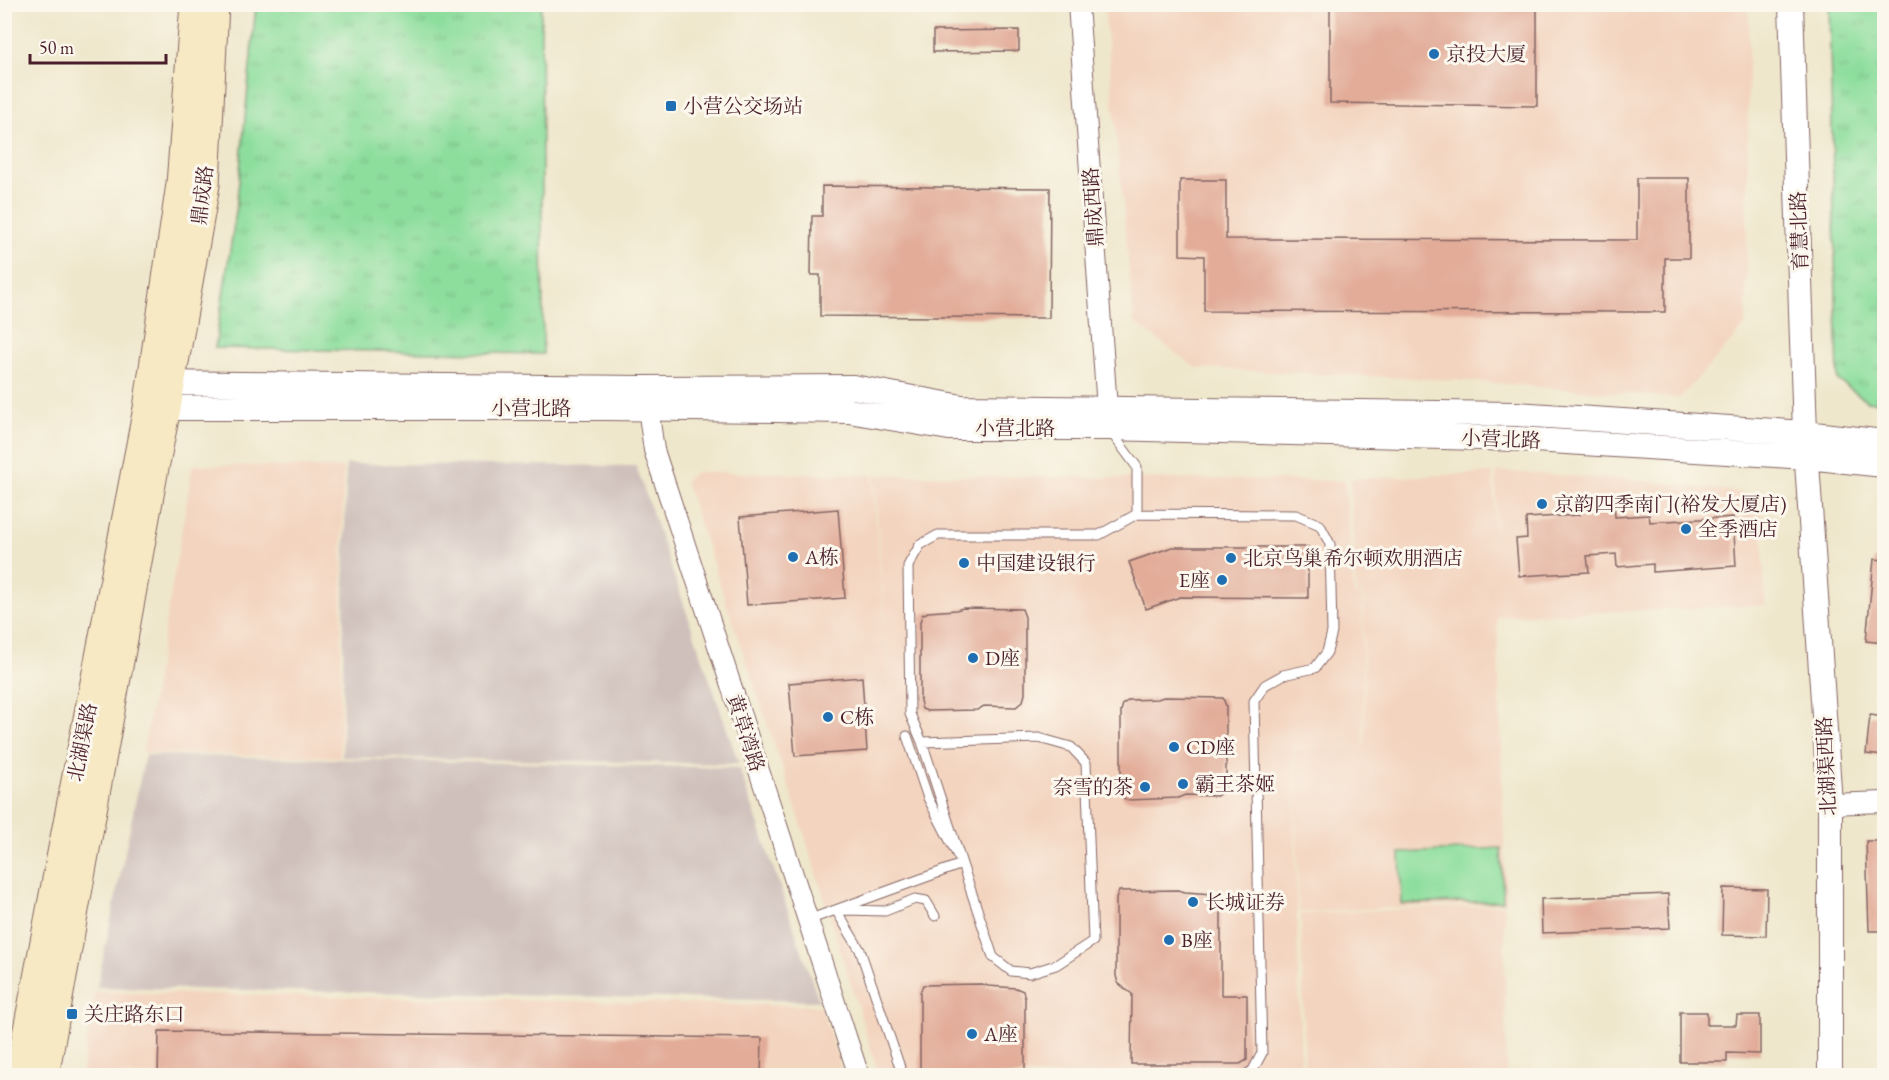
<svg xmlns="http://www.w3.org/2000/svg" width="1889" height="1080" viewBox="0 0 1889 1080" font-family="'EB Garamond','Noto Serif SC',serif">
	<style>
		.built { fill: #f3d4bf }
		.industrial { fill: #cfc0bb }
		.grass { fill: #8dde9d; stroke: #6c7e64; stroke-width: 1.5 }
		.park { fill: url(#park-tufts); stroke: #6c7e64; stroke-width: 1.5 }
		.building { fill: #e2ac98 }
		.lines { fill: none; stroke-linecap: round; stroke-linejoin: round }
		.service-casing { stroke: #846563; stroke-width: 11 }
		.minor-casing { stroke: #846563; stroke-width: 22 }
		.tertiary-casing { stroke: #846563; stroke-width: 26 }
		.secondary-casing { stroke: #846563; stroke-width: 29 }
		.service { stroke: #fff; stroke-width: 9 }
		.minor { stroke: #fff; stroke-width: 20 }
		.tertiary { stroke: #fff; stroke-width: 24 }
		.secondary { stroke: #f6e9c3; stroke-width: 27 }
		.poi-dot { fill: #1f6fb2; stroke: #fbf7ec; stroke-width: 2 }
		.labels { text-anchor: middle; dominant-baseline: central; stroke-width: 6; stroke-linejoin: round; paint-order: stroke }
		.poi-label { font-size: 20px; fill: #4a1f2b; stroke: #fbf7ec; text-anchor: start }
		.street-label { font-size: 20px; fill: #4a1f2b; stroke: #fbf7ec }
	</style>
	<defs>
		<pattern id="park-tufts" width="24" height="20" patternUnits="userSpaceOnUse" patternTransform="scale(1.5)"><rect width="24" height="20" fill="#8dde9d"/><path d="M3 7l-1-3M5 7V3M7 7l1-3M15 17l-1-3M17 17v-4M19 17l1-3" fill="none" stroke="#7bbe87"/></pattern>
	</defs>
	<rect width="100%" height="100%" fill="#fbf7ec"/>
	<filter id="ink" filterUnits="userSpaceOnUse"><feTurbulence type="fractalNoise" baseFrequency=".0167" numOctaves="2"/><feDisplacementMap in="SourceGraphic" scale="12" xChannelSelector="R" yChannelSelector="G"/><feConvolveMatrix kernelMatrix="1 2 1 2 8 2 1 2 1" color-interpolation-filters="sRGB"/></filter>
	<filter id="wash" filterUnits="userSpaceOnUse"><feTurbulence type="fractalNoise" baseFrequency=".008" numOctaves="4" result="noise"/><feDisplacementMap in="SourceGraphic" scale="24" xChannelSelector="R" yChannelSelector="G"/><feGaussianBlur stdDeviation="1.35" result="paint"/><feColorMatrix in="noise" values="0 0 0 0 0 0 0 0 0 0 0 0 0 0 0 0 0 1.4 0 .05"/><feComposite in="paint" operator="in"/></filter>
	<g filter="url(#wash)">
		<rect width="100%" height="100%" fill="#efe7cc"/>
		<path class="built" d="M1104,5h645l-3,320 -66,73 -212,-17 -272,-13 -62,-46z
			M193,465l150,3 -3,289 -197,-4z
			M1496,471l149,10 117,14 3,110 -268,11 9,287 -207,9 -5,-164 71,-3 -2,-151h-7l-6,-115 143,-6 3,80z
			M696,472l176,3 23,269 -21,-269 471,6 9,114h8l1,150 -70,2 8,328h-422l-83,-267 7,-1 -7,1 -111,-327z
			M1504,905l2,170h-201l-4,-161z
			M95,992l726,14 22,69 -762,1z"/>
		<path class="industrial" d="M346,464l290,2 103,298 -397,-7z
			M145,755l594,13 80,233 -722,-14z"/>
		<path class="grass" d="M1501,848l2,53 -101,3 -2,-51z"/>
		<path class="park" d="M256,5h285l2,349 -328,-6 21,-137z
			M1829,5h55v398l-17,-2 -29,-21z"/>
		<g id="blocks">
			<path class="building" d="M1330,4h207v102l-207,-3z
				M1019,30v21l-86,1v-21z
				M1637,178h52v80h-24v54l-461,-1v-55l-24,-1v-75h46v59l411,1z
				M822,186l228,2 -1,130 -229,-2v-41h-9l1,-59h10z
				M1614,502l1,15 34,-2 1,7 83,-5 3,49 -83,6v-8l-36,3 -1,-13 -29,2 2,16 -70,4 -3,-37 11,-1 -1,-20 53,-3 -1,-11z
				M838,509l7,89 -98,7 -7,-88z
				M1172,547h136v51l-128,-1 -34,12 -17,-47z
				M1874,559l10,1v83l-18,-2z
				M963,608l59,1 3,8v77l-2,7 -7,6 -32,-1 -7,4 -50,1 -5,-2 -2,-8v-79l2,-7 6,-3 28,-2z
				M862,677l5,74 -72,5 -6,-73z
				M1164,697l59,1 3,8v76l-2,8 -7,6 -32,-1 -7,3 -50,2 -5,-2 -2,-8v-79l2,-7 6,-4 28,-1z
				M1870,715l14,2v39l-18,-2z
				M1866,841h18v90h-15z
				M1723,888l44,1 -1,47 -44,-1z
				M1178,890l7,2 28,2 6,3 2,7v91h26v65l-7,4h-109l1,-70 -14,-11 -2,-7v-77l3,-8z
				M1668,894l2,34 -128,5 -1,-34z
				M982,984l6,2 28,2 7,3 2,7v78h-105v-83l3,-8z
				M1680,1012h27v13h29l1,-10h23v39l-33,-1v9h-47z
				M159,1031l603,7 -1,38h-603z"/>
		</g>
	</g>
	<g filter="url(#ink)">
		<use href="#blocks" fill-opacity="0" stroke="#846563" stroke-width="1.5"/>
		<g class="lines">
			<g class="service-casing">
				<path id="service" d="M1111,432l26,35v47
					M907,736l21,62 34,66 31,93 18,14 19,2 26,-8 37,-24 -7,-178 -15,-16 -32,-9 -117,4 40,122
					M922,742l-12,-28 -2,-148 12,-21 18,-10h161l38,-21 159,1 24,10 10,19 2,88 -5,20 -12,16 -32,7 -18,10 -11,16 8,352 -9,17 -8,6
					M836,910l24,40 43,126
					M844,910l41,1 30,-12 11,2 9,15
					M808,920l154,-56"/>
			</g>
			<g class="minor-casing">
				<path id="minor" d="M1078,4l30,418
					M643,395l5,13 6,42 205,626
					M1830,804l54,-2"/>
			</g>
			<g class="tertiary-casing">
				<path id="tertiary" d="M1791,4l14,429 25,371v272
					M153,383l488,5 212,-1 109,20 554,7 289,19 79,9
					M150,408h456l243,3 100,17h159l410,11 289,18 77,8"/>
			</g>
			<g class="secondary-casing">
				<path id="secondary" d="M18,1076l129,-668 33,-224 14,-180
					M45,1076l109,-603 13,-65 39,-223 9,-181"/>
			</g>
			<use href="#service" class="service"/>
			<use href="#minor" class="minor"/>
			<use href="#tertiary" class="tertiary"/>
			<use href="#secondary" class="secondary"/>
		</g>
	</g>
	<g class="poi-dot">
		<circle cx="1434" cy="54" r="6"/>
		<rect x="665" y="100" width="12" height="12" rx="3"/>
		<circle cx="1542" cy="504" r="6"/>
		<circle cx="1686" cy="529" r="6"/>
		<circle cx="793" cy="557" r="6"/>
		<circle cx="1231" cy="558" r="6"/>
		<circle cx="964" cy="563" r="6"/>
		<circle cx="1222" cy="580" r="6"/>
		<circle cx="973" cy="658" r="6"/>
		<circle cx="828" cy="717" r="6"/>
		<circle cx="1174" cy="747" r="6"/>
		<circle cx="1183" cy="784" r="6"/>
		<circle cx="1145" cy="787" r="6"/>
		<circle cx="1193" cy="902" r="6"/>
		<circle cx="1169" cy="940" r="6"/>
		<rect x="66" y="1008" width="12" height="12" rx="3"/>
		<circle cx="972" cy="1034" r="6"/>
	</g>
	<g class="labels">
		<g class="poi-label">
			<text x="1446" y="54">京投大厦</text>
			<text x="683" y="106">小营公交场站</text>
			<text x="1554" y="504">京韵四季南门(裕发大厦店)</text>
			<text x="1698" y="529">全季酒店</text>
			<text x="805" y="557">A栋</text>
			<text x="1243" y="558">北京鸟巢希尔顿欢朋酒店</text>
			<text x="976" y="563">中国建设银行</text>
			<text x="1210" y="580" text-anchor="end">E座</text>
			<text x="985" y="658">D座</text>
			<text x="840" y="717">C栋</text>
			<text x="1186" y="747">CD座</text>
			<text x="1195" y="784">霸王茶姬</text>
			<text x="1133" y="787" text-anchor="end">奈雪的茶</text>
			<text x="1205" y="902">长城证券</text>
			<text x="1181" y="940">B座</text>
			<text x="84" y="1014">关庄路东口</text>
			<text x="984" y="1034">A座</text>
		</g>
		<g class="street-label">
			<text transform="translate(202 195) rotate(-83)">鼎成路</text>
			<text transform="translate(1093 207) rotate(-94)">鼎成西路</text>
			<text transform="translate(1799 231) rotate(-92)">育慧北路</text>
			<text x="531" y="408">小营北路</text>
			<text x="1015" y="428">小营北路</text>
			<text transform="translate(1501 439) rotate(2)">小营北路</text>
			<text transform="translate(746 733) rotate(72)">黄草湾路</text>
			<text transform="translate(82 742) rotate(-79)">北湖渠路</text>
			<text transform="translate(1826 766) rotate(-93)">北湖渠西路</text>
		</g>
	</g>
	<rect width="1889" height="1080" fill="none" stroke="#fbf7ec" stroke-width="24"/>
	<path d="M30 54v9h136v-9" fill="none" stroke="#4a1f2b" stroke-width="3"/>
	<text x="39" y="54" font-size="18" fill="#4a1f2b" stroke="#fbf7ec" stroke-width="4.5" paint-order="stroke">50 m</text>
</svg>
